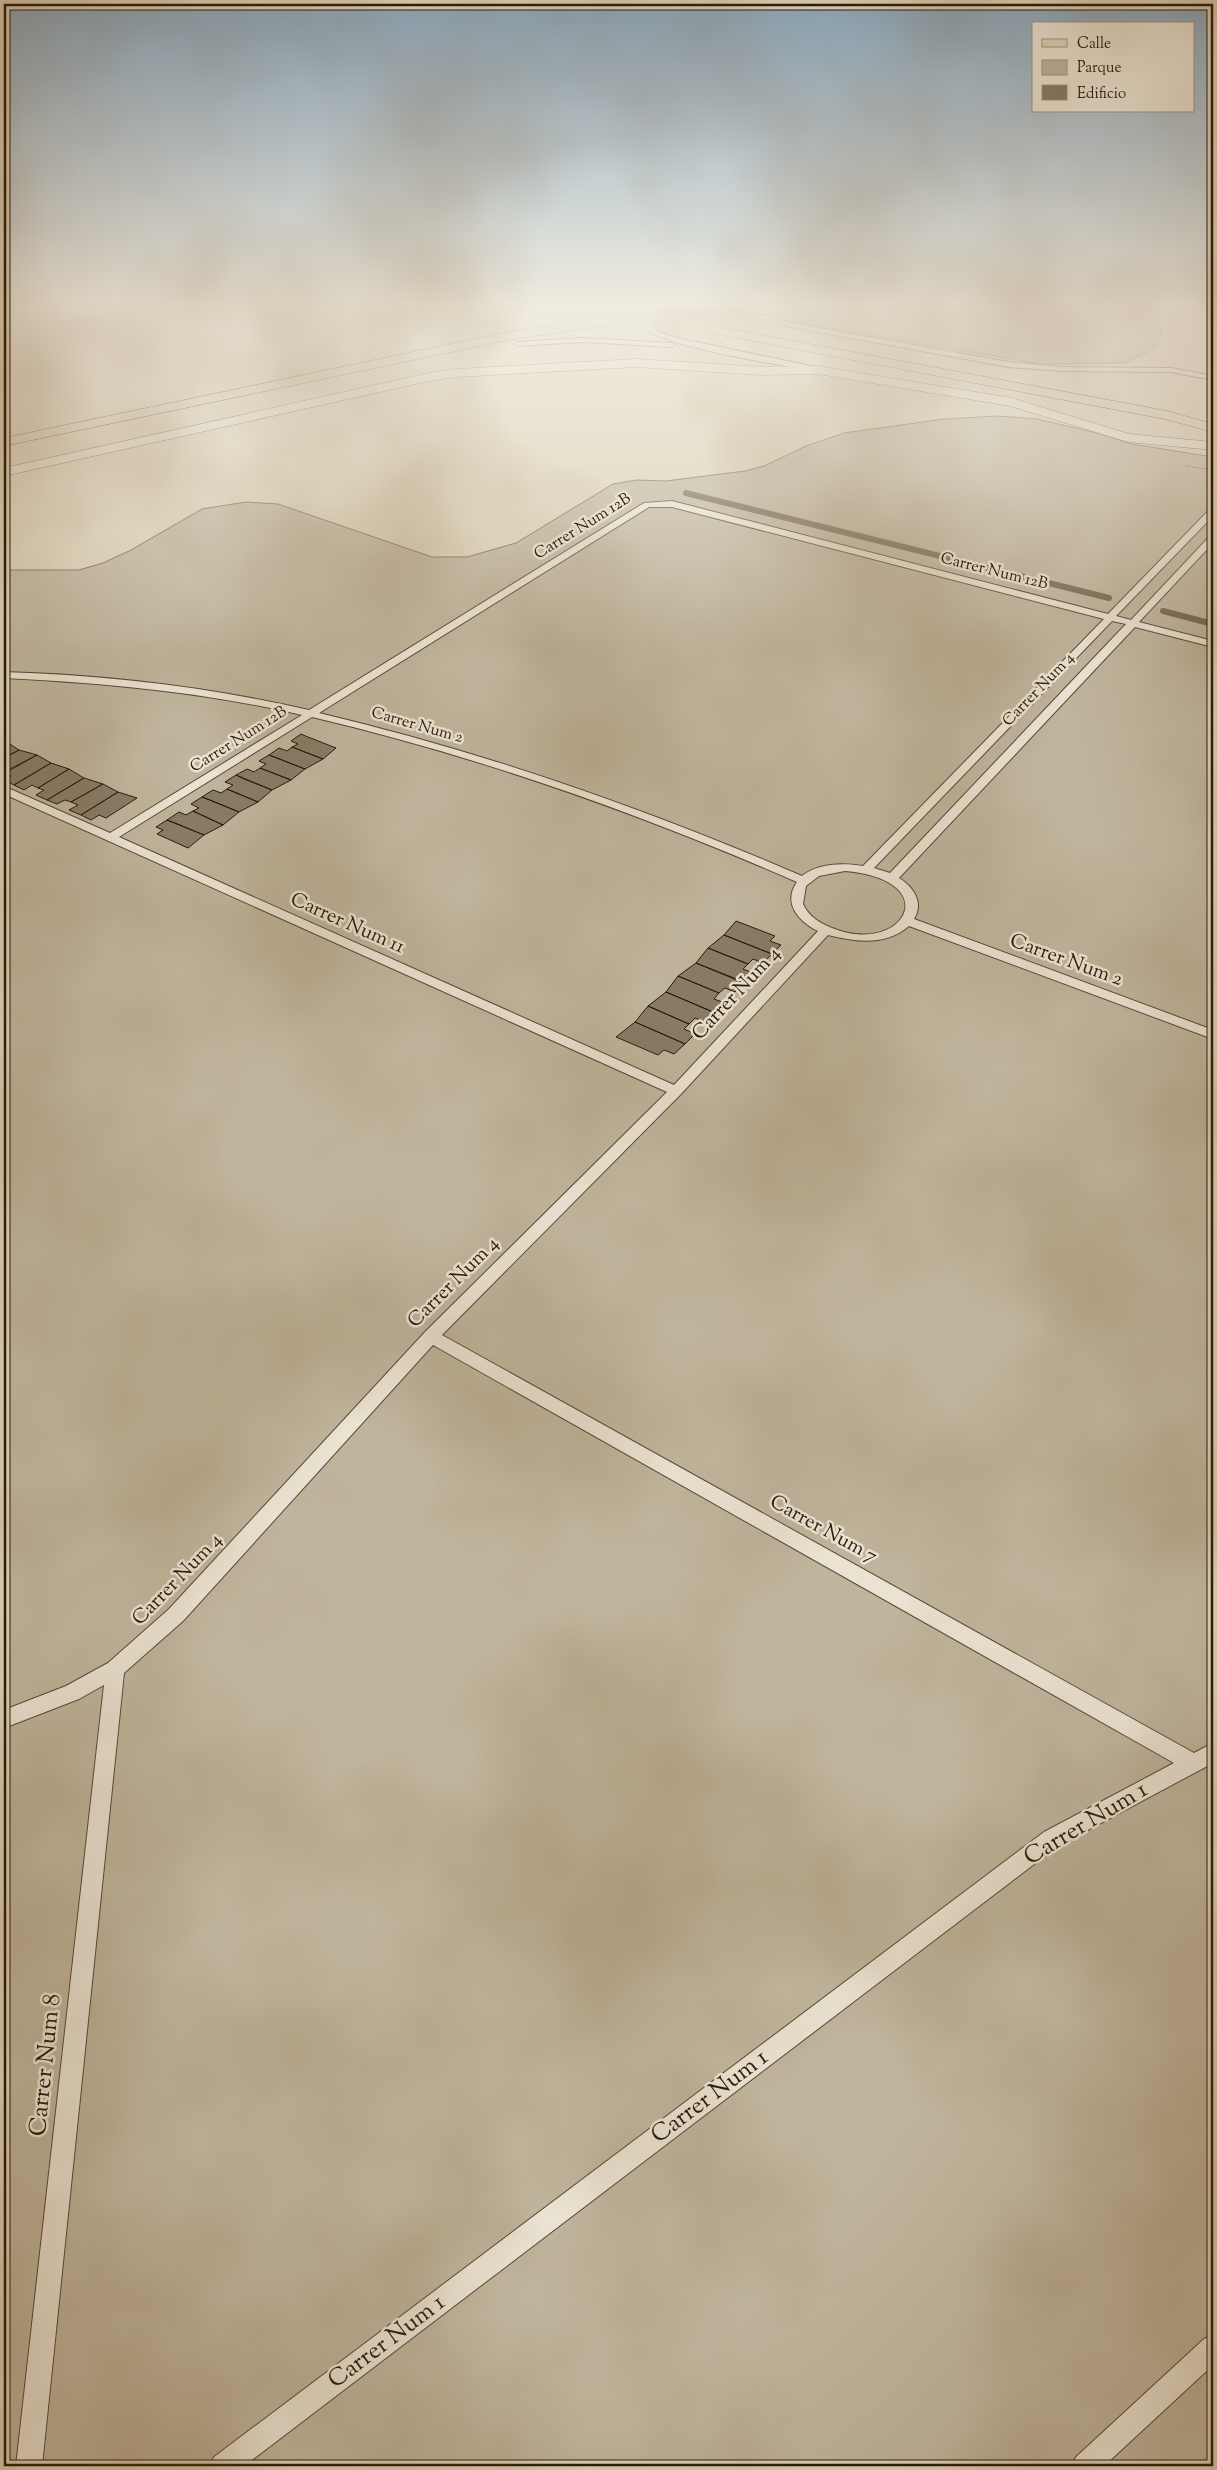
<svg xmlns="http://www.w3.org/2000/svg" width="1217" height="2470" viewBox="0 0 1217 2470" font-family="'Sorts Mill Goudy',serif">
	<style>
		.green { fill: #bfb49c; stroke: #746753 }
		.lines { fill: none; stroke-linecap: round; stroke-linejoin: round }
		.stream { stroke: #716450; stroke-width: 6 }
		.building { fill: #887b66; stroke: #2a1a0a }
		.service-casing { stroke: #574836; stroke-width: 2 }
		.minor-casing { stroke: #574836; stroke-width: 1 }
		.primary-casing { stroke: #2a1a0a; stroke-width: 1 }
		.motorway-casing { stroke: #2a1a0a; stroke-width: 1 }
		.path { stroke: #2a1a0a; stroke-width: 1; stroke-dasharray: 0.5 1; stroke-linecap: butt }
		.service { fill: #eae3d2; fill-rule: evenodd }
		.minor { fill: #eae3d2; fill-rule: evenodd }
		.primary { fill: #ded4ba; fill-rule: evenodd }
		.motorway { fill: #ded4ba; fill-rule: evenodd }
		.primary-bridge-casing { stroke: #2a1a0a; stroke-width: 14; stroke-linecap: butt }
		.primary-bridge { stroke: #ded4ba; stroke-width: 14 }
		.labels { text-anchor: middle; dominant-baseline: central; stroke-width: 5; stroke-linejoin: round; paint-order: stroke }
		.far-street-label { font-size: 16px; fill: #2a1a0a; stroke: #eae3d2 }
		.street-label { font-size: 20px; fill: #2a1a0a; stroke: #eae3d2 }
		.near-street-label { font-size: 24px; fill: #2a1a0a; stroke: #eae3d2 }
	</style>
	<rect width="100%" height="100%" fill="#ded4ba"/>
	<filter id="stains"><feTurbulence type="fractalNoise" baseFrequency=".004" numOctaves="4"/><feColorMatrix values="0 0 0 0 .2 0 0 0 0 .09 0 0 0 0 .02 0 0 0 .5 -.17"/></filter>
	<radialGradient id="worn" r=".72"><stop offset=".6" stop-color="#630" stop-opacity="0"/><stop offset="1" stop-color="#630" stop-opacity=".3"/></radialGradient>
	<path class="green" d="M887,301h243l18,8 12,11 2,13 -7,15 -30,15 -84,1 -246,-42c14,-15 70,-18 92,-21z
		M998,416l39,3 60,14 35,11 81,13v2009h-1209v-1896h75l24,-7 28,-13 71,-41 44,-7 32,2 154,53h35l49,-14 97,-59 23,-4 30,1 79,-10 19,-5 42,-20 38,-13 100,-14z"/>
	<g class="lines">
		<path class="stream" d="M686,493l423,105
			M1163,611l50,13"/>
	</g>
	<path class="building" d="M301,734l7,3 28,11 -13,11 -31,-12 6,-3 -7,-3z
		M5,741l14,9 -15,8v-16z
		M292,747l31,12 -18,10 -36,-14 10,-7 8,3z
		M19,750l18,5 -33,17v-14z
		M37,755l14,8 -37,22 -10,-5 7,-4 -6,-3z
		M269,755l8,3 28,11 -14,11 -31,-12 6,-4 -7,-3z
		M51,763l18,6 -31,19 -6,-3 -8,5 -10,-5z
		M260,768l31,12 -19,10 -36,-15 11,-6 7,3z
		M69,769l15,9 -37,22 -11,-5 8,-5 -6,-2z
		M236,775l8,4 28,11 -14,12 -31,-13 6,-4 -8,-3z
		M84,778l19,6 -32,18 -6,-2 -8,4 -10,-4z
		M103,784l15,8 -37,23 -12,-5 9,-5 -7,-3z
		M227,789l31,13 -19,10 -37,-15 11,-7 8,3z
		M118,792l19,6 -31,20 -7,-3 -8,5 -10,-5z
		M202,797l8,3 29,12 -16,13 -30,-14 6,-3 -8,-4z
		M193,811l30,14 -19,10 -37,-15 12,-8 7,3z
		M167,820l8,3 29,12 -16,13 -31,-14 6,-4 -7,-3z
		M736,921l39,15 -5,5 11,4 -9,9 -48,-19z
		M724,935l10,4 38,15 -9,9 -10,-4 -5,5 -40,-16z
		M708,948l40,16 -5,5 10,4 -9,10 -48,-20z
		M696,963l38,15 10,5 -9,9 -10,-4 -6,5 -41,-17z
		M678,976l41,17 -5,6 11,4 -10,10 -49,-21z
		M666,992l38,16 11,5 -10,9 -10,-4 -6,6 -41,-18z
		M648,1006l41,18 -5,5 11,5 -10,10 -50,-22z
		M635,1022l39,17 11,5 -11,10 -10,-4 -6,5 -42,-18z"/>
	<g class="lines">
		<g class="service-casing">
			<path id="service" d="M722,311l30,1 39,11 218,39 53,5 109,1 42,8v4l-42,-8 -109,-1 -53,-4 -218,-40 -39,-11h-46l-55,9 8,7 18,6 144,30 -3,4c-35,-7 -151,-24 -174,-44l4,-6z
				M583,338l89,5 3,2 -3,2 -89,-5 -65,4 -3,-2 3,-2z
				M672,501l436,113 102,-105h3v7l-97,100 15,4 79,-84 3,-1v8l-74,79 74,19v6l-78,-20 -236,251c15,9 25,25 15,41l299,111v9l-304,-113c-23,20 -53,16 -81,9l-147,159 -239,241 752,418 19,-10v20l-155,83 -814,620h-34l4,-9 830,-625 130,-69 -741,-418 -250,276 -59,52 -82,793h-26l88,-781 -25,14 -75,29v-18l62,-24 42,-23 61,-54 256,-277 242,-240 -663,-298v-7l4,1 102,45 192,-118c-98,-23 -198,-32 -298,-37v-6c102,3 205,15 305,38l335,-207zM649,507h23l432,112 -241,247c-19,-3 -44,-3 -61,10 -155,-67 -318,-124 -483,-163zM1112,621l14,3 -236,249 -16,-5zM312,717c166,39 329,97 485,165 -15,21 2,40 21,49l-144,154 -555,-248zM845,871c102,9 59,86 -13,57 -12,-5 -23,-11 -29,-24l3,-18 13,-10z
				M1213,2335v30l-109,101h-32l4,-9 128,-118z"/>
		</g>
		<g class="minor-casing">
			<path id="minor" d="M636,359l127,8 55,-1 194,32 117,36 84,8v8l-85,-8 -118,-36 -192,-32 -55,1 -127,-8 -180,10 -27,4 -425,95v-8l425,-95 27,-4z"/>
		</g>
		<g class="primary-casing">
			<path id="primary" d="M704,324l463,87 46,13v8l-48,-13 -465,-88 -2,-3z"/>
		</g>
		<g class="motorway-casing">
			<path id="motorway" d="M718,301h33l-6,4 -237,35 -504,106v-8l504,-106z
				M1188,301l25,2v8l-23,-7z"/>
		</g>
		<path class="path" d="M1186,466l27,4"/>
		<use href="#service" class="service"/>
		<use href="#minor" class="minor"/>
		<use href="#primary" class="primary"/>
		<use href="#motorway" class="motorway"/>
		<g class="primary-bridge-casing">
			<path id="primary-bridge" d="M561,301l143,27"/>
		</g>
		<use href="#primary-bridge" class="primary-bridge"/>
	</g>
	<linearGradient id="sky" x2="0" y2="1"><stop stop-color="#8ba8be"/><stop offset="0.47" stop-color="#f0ece0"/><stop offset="1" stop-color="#f0ece0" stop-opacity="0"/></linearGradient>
	<rect width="1217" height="647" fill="url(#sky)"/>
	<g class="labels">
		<g class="far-street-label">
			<text transform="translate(583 527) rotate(-32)">Carrer Num 12B</text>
			<text transform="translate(994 572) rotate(14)">Carrer Num 12B</text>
			<text transform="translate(1039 690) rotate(-46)">Carrer Num 4</text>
			<text transform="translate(417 726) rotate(16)">Carrer Num 2</text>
			<text transform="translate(239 740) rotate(-32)">Carrer Num 12B</text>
		</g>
		<g class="street-label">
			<text transform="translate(347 924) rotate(24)">Carrer Num 11</text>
			<text transform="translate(1066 961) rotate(20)">Carrer Num 2</text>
			<text transform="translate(737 994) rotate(-47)">Carrer Num 4</text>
			<text transform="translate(454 1283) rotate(-45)">Carrer Num 4</text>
			<text transform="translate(823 1530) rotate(29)">Carrer Num 7</text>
			<text transform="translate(178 1580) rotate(-46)">Carrer Num 4</text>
		</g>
		<g class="near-street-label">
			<text transform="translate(1086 1824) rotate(-31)">Carrer Num 1</text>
			<text transform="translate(46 2065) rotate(-84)">Carrer Num 8</text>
			<text transform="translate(710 2097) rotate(-37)">Carrer Num 1</text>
			<text transform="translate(387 2342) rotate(-37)">Carrer Num 1</text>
		</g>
	</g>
	<rect width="1217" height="2470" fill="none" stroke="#ded4ba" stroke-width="20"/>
	<rect x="5" y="5" width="1207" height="2460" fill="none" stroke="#2a1a0a" stroke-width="2.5"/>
	<rect x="10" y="10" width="1197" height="2450" fill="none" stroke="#2a1a0a"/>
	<rect x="1032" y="22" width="162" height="90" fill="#eae3d2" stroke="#9d9382"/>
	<rect x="1042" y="39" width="25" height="8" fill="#ded4ba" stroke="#9d9382"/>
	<text x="1077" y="48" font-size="15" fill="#2a1a0a">Calle</text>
	<rect x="1042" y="60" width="25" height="15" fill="#bfb49c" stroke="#9d9382"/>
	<text x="1077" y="72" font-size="15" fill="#2a1a0a">Parque</text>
	<rect x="1042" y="85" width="25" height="15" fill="#887b66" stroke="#9d9382"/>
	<text x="1077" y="98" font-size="15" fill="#2a1a0a">Edificio</text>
	<rect width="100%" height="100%" filter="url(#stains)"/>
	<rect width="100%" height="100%" fill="url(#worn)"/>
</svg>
